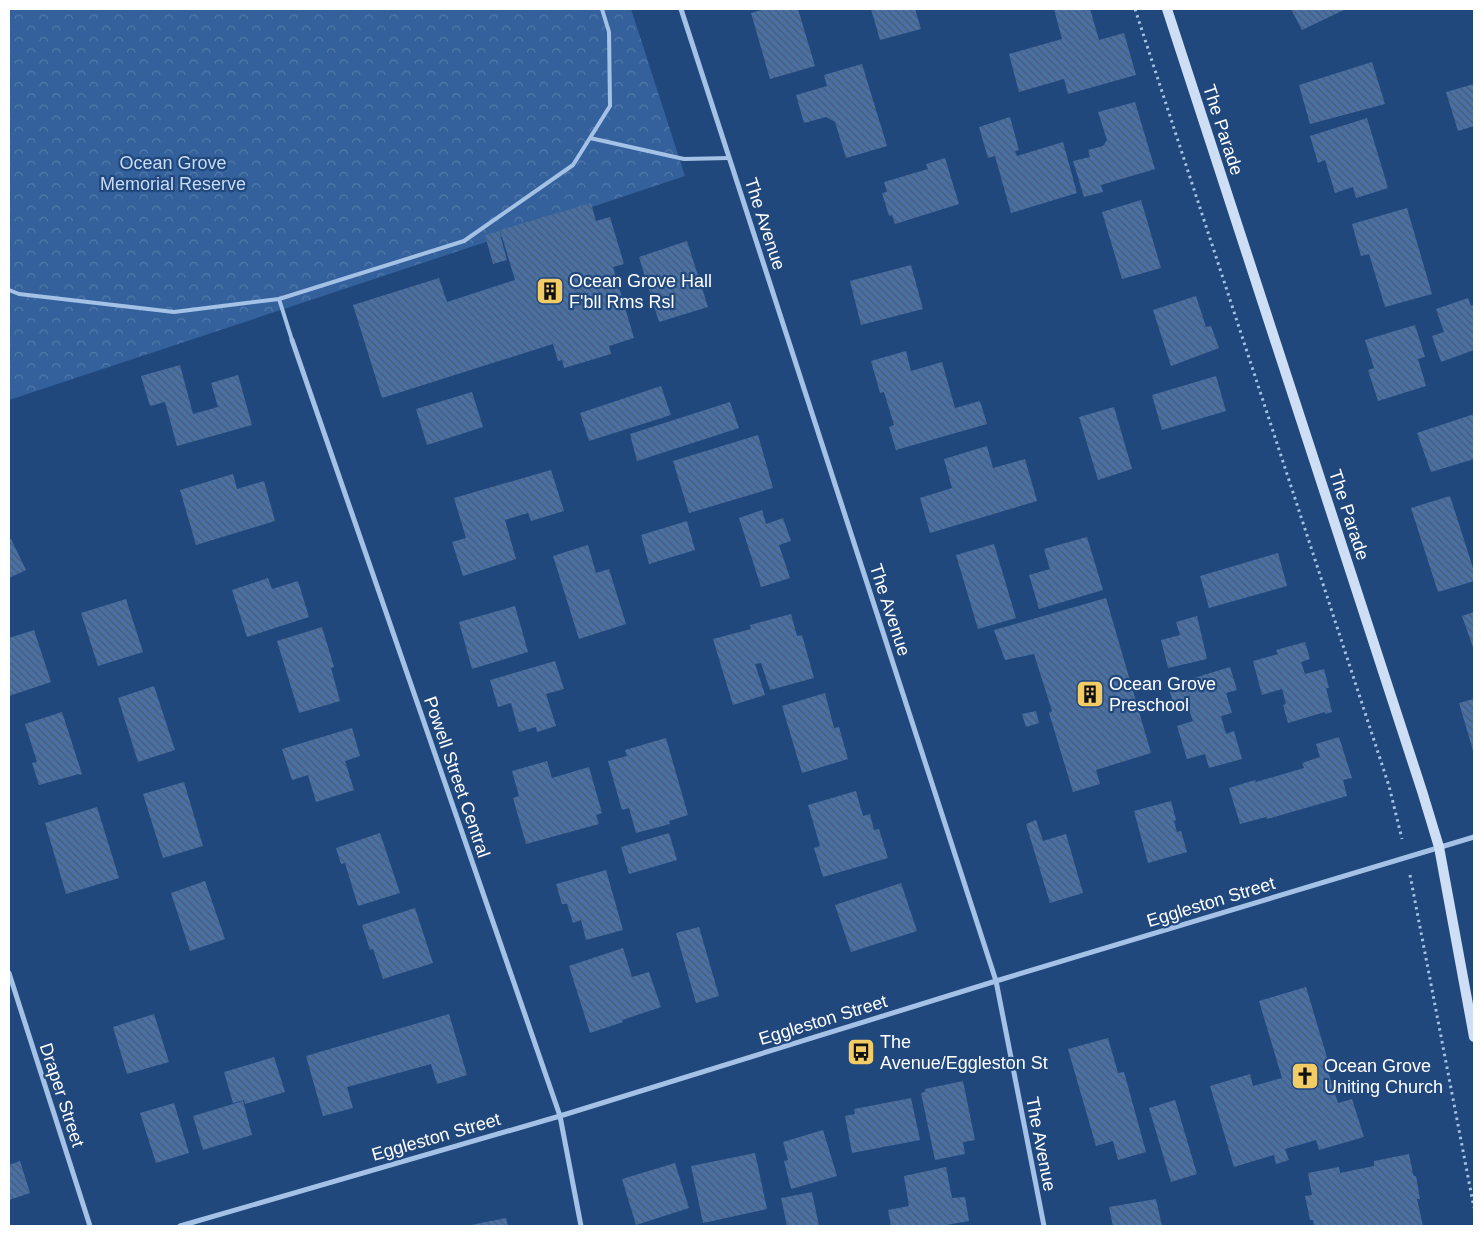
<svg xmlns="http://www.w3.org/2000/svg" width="1483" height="1235" viewBox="0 0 1483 1235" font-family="Helvetica,sans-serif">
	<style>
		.park { fill: url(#park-crowns) }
		.building { fill: url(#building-back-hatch) }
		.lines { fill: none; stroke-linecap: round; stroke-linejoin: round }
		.path { stroke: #a4c1e6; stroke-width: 3; stroke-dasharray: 2.5 4; stroke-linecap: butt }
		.lane { stroke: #a4c1e6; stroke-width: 4 }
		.street { stroke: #a4c1e6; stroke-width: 5 }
		.secondary { stroke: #cedef5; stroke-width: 10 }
		.labels { text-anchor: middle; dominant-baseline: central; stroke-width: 4.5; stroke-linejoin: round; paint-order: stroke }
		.street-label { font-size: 18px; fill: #fff; stroke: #21487d }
		.park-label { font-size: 18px; fill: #c7dbf5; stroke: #21487d }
		.poi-label { font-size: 18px; fill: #fff; stroke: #21487d; text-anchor: start }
	</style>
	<defs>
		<pattern id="park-crowns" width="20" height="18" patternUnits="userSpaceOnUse" patternTransform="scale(1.25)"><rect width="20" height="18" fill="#34619b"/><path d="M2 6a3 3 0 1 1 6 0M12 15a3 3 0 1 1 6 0" fill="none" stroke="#5279aa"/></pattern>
		<pattern id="building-back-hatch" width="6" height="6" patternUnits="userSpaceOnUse" patternTransform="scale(1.25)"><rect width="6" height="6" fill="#4971a6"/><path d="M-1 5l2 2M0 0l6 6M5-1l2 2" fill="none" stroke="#4b5b70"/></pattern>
	</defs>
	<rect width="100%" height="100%" fill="#21487d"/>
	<path class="park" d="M9,9h622l54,167 -676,224z"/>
	<path class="building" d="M765,9h33l17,57 -45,13 -19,-66z
		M871,9h44l6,20 -41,11z
		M1054,9h36l9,31 25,-7 12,42 -68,19 -4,-15 -45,13 -10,-38 53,-15z
		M1291,9h55l-44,21z
		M1372,62l13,42 -75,20 -11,-39z
		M862,64l25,82 -41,12 -11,-36 -9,-5 -22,6 -8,-28 31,-9 -3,-11z
		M1474,84v42l-16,5 -12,-39z
		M1135,102l20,67 -54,16 2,7 -19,5 -11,-36 17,-4 -2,-7 15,-4 4,-6 -9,-28z
		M1010,117l9,33 -4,1 2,5 46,-14 14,51 -66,20 -16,-57 -7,2 -9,-31z
		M1367,118l21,70 -32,10 -3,-11 -18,6 -10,-33 -7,3 -8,-27z
		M945,158l14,46 -64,20 -3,-9 -3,1 -7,-23 5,-1 -3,-10 44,-13 -2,-5z
		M1141,200l20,68 -39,11 -20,-67z
		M591,203l5,18 14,-4 14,47 -11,3 21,71 -25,8 2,8 -47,14 -2,-8 -4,1 -5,-17 -171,54 -29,-93 86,-27 8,24 68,-22 -15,-50z
		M1407,208l25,86 -47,13 -16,-53 -8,2 -9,-32z
		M499,231l8,29 -14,4 -8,-29z
		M687,241l21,66 -49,15 -20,-65z
		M911,265l12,44 -62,16 -11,-44z
		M1196,296l10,31 5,-1 8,22 -48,18 -18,-56z
		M1468,298l3,8 3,-1v45l-33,12 -9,-26 12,-4 -8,-23z
		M1415,325l10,32 -7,2 8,27 -48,15 -10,-31 6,-2 -9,-28z
		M906,351l5,20 31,-9 13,46 25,-7 7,23 -91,26 -7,-23 5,-2 -10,-33 -4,1 -9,-32z
		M180,365l13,49 25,-7 -7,-24 27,-8 14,50 -75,21 -12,-44 -15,4 -9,-30z
		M1216,376l10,35 -64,19 -10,-35z
		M661,386l10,29 -82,26 -9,-28z
		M472,392l11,35 -56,18 -11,-36z
		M730,402l9,26 -102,33 -7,-27z
		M1114,407l18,62 -34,11 -19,-63z
		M1474,414v45l-43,13 -14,-39z
		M758,435l15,53 -84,25 -16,-52z
		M987,446l6,22 32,-9 12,42 -107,32 -10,-35 32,-10 -8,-29z
		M551,470l13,41 -33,10 -3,-8 -23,7 11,39 -53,17 -11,-34 14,-4 -12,-40z
		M233,474l4,15 27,-8 11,40 -79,24 -16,-55z
		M1450,496l24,75v10l-36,11 -27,-84z
		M762,510l4,14 17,-6 8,23 -12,4 11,33 -29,9 -22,-69z
		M687,521l8,29 -46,14 -8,-29z
		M1087,537l16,53 -64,19 -10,-34 21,-6 -6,-20z
		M11,539l15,31 -17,8v-38z
		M994,544l22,74 -38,11 -22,-74z
		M588,545l8,28 13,-4 17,55 -47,15 -26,-83z
		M1278,553l9,33 -78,22 -9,-32z
		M268,578l4,11 26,-8 11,36 -62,20 -15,-47z
		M1106,598l45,155 -55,17 4,14 -27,8 -24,-79 3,-2 -18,-57 -29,6 -11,-30z
		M126,599l17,53 -45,14 -17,-53z
		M515,606l13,46 -56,17 -13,-47z
		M1474,612v38l-12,-34z
		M791,614l6,22 5,-1 12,43 -44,12 -9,-27 -6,1 10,31 -32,10 -20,-66 38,-10 -1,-4z
		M1197,616l10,43 -39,9 -7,-28 19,-5 -4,-13z
		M322,627l12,40 -3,1 9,33 -41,12 -22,-72z
		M34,630l17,52 -42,14v-58z
		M1305,642l5,17 -9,3 4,12 19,-5 5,19h-3l6,24 -7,2v-2l-37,11 -5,-18 3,-1 -4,-15 -20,6 -9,-34 25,-7 -2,-4z
		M555,661l9,28 -18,5 10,32 -19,6 -1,-5 -17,5 -8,-29 -13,4 -8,-27z
		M1230,667l7,23 -11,3 6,20 -11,3 5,18 8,-3 8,28 -33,9 -4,-14 -18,5 -10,-33 16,-5 -6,-17 -12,4 -7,-22z
		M154,686l21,64 -37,12 -20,-64z
		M825,693l9,35 5,-1 9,32 -46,14 -20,-67z
		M1474,699v55l-15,-51z
		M1036,711l3,12 -13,4 -4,-13z
		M62,712l20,62 -2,1 -1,-1 -40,11 -7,-22 5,-1 -12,-38z
		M352,728l8,28 -15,5 9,29 -38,12 -8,-27 -16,5 -10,-31z
		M1339,737l13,41 -9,2 4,16 -80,23 -1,-2 -26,7 -11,-36 26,-8 1,2 48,-14 -2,-5 18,-6 -4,-13z
		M666,738l22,77 -19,6 1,3 -34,9 -7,-25 -7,2 -14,-49 19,-5 -2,-6z
		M547,761l5,17 37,-11 13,46 -6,2 3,9 -73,20 -13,-46 6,-2 -7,-25z
		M184,782l19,64 -40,12 -20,-64z
		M856,791l7,25 7,-2 4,16 5,-1 9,29 -65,19 -9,-29 6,-2 -12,-41z
		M1171,801l5,19 -2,1 3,11 4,-1 6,21 -39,11 -14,-52z
		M97,807l22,71 -53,16 -21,-71z
		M1036,820l7,21 23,-7 17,59 -33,10 -24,-79z
		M380,833l20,60 -42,13 -13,-43 -4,1 -5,-16z
		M669,833l8,27 -48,14 -8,-27z
		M606,870l17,60 -37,10 -5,-20 -8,3 -6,-19h-5l-6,-20z
		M205,881l20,58 -35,12 -19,-58z
		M901,883l16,48 -66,21 -16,-47z
		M415,908l18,55 -50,16 -10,-30 -3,1 -8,-25z
		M699,927l20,69 -23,7 -20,-70z
		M623,948l9,29 17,-5 12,35 -39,13 1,2 -33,11 -21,-67z
		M1306,987l23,77 -3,1 12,38 14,-4 12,38 -45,13 -3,-10 -31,9 4,11 -13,4 -2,-9 -40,12 -24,-81 40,-12 3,12 29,-8 -23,-77z
		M154,1014l15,48 -42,12 -14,-47z
		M449,1014l18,61 -30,9 -6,-20 -58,16 -26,7 6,21 -30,8 -17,-60z
		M1108,1038l10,35 6,-1 22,80 -28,8 -5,-19 -17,5 -28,-97z
		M274,1057l11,35 -40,12 -1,-4 -11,3 -9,-31z
		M963,1081l12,59 -12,2 2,12 -30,6 -14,-67 4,-1v-3z
		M911,1098l9,42 -68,13 -7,-37 10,-2 -1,-5z
		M1175,1100l22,74 -26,8 -22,-74z
		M243,1101l9,34 -49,15 -10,-34z
		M174,1103l15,50 -33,10 -16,-50z
		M823,1130l14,46 -46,13 -7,-28 4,-1 -5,-18z
		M755,1153l12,56 -64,14 -12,-57z
		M1409,1154l4,20 1,2h2l4,23h-3l6,27h-109l-1,-6h-3l-5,-24 7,-1 -4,-22 31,-6 1,6 34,-7v-5z
		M20,1161l10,32 -21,7v-35z
		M675,1163l14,45 -53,17 -14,-46z
		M946,1167l6,31 13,-1 4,24 -28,5h-50l-3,-16 21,-4 -5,-30z
		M812,1192l7,34h-32l-6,-28z
		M1156,1199l6,27h-49l-4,-19z
		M506,1218l2,8h-37v-1z"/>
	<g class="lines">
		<path class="path" d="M1135,9l254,777 13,53
			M1410,875l64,333"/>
		<path class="lane" d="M590,138l94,21 45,-1
			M9,290l10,4 155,18 105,-13 185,-58 109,-76 37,-59 -1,-74 -7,-23
			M279,299l13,41"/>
		<path class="street" d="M681,9l315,972 48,245
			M292,340l268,776 21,110
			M9,973l81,253
			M180,1226l380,-110 436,-135 478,-144"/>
		<path class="secondary" d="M1167,9l255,782 17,56 35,190"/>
	</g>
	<defs>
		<g id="building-square" transform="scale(1.4375)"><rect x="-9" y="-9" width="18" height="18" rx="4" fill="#f3cc65" stroke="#21487d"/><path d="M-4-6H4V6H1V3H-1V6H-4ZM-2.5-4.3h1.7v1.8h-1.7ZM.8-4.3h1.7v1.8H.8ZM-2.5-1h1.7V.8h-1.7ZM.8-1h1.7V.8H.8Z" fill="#111"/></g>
		<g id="bus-square" transform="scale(1.4375)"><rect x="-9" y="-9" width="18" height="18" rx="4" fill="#f3cc65" stroke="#21487d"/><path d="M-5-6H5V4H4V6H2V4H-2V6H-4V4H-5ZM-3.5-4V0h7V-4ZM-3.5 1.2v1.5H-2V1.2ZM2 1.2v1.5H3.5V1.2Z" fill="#111"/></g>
		<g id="church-square" transform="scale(1.4375)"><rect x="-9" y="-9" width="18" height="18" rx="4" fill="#f3cc65" stroke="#21487d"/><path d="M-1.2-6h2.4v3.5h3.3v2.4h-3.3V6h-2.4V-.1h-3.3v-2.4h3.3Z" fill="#111"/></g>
	</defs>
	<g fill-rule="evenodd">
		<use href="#building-square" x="550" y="291"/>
		<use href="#building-square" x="1090" y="694"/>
		<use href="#bus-square" x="861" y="1052"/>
		<use href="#church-square" x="1305" y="1076"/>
	</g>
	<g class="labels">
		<g class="street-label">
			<text transform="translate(1223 130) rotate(72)">The Parade</text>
			<text transform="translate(765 224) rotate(72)">The Avenue</text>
			<text transform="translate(1349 515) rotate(72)">The Parade</text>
			<text transform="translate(890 610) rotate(72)">The Avenue</text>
			<text transform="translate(457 777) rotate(71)">Powell Street Central</text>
			<text transform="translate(1211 902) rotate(-17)">Eggleston Street</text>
			<text transform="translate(823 1020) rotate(-17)">Eggleston Street</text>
			<text transform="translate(62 1095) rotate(72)">Draper Street</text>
			<text transform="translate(436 1137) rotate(-16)">Eggleston Street</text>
			<text transform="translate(1041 1144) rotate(79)">The Avenue</text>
		</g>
		<g class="park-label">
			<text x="173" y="163">Ocean Grove<tspan x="173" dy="21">Memorial Reserve</tspan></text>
		</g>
		<g class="poi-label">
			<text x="569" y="281">Ocean Grove Hall<tspan x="569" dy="21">F'bll Rms Rsl</tspan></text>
			<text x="1109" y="684">Ocean Grove<tspan x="1109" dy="21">Preschool</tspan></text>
			<text x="880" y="1042">The<tspan x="880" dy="21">Avenue/Eggleston St</tspan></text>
			<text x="1324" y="1066">Ocean Grove<tspan x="1324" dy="21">Uniting Church</tspan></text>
		</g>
	</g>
	<rect width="1483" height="1235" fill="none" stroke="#ffffff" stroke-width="20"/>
</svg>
